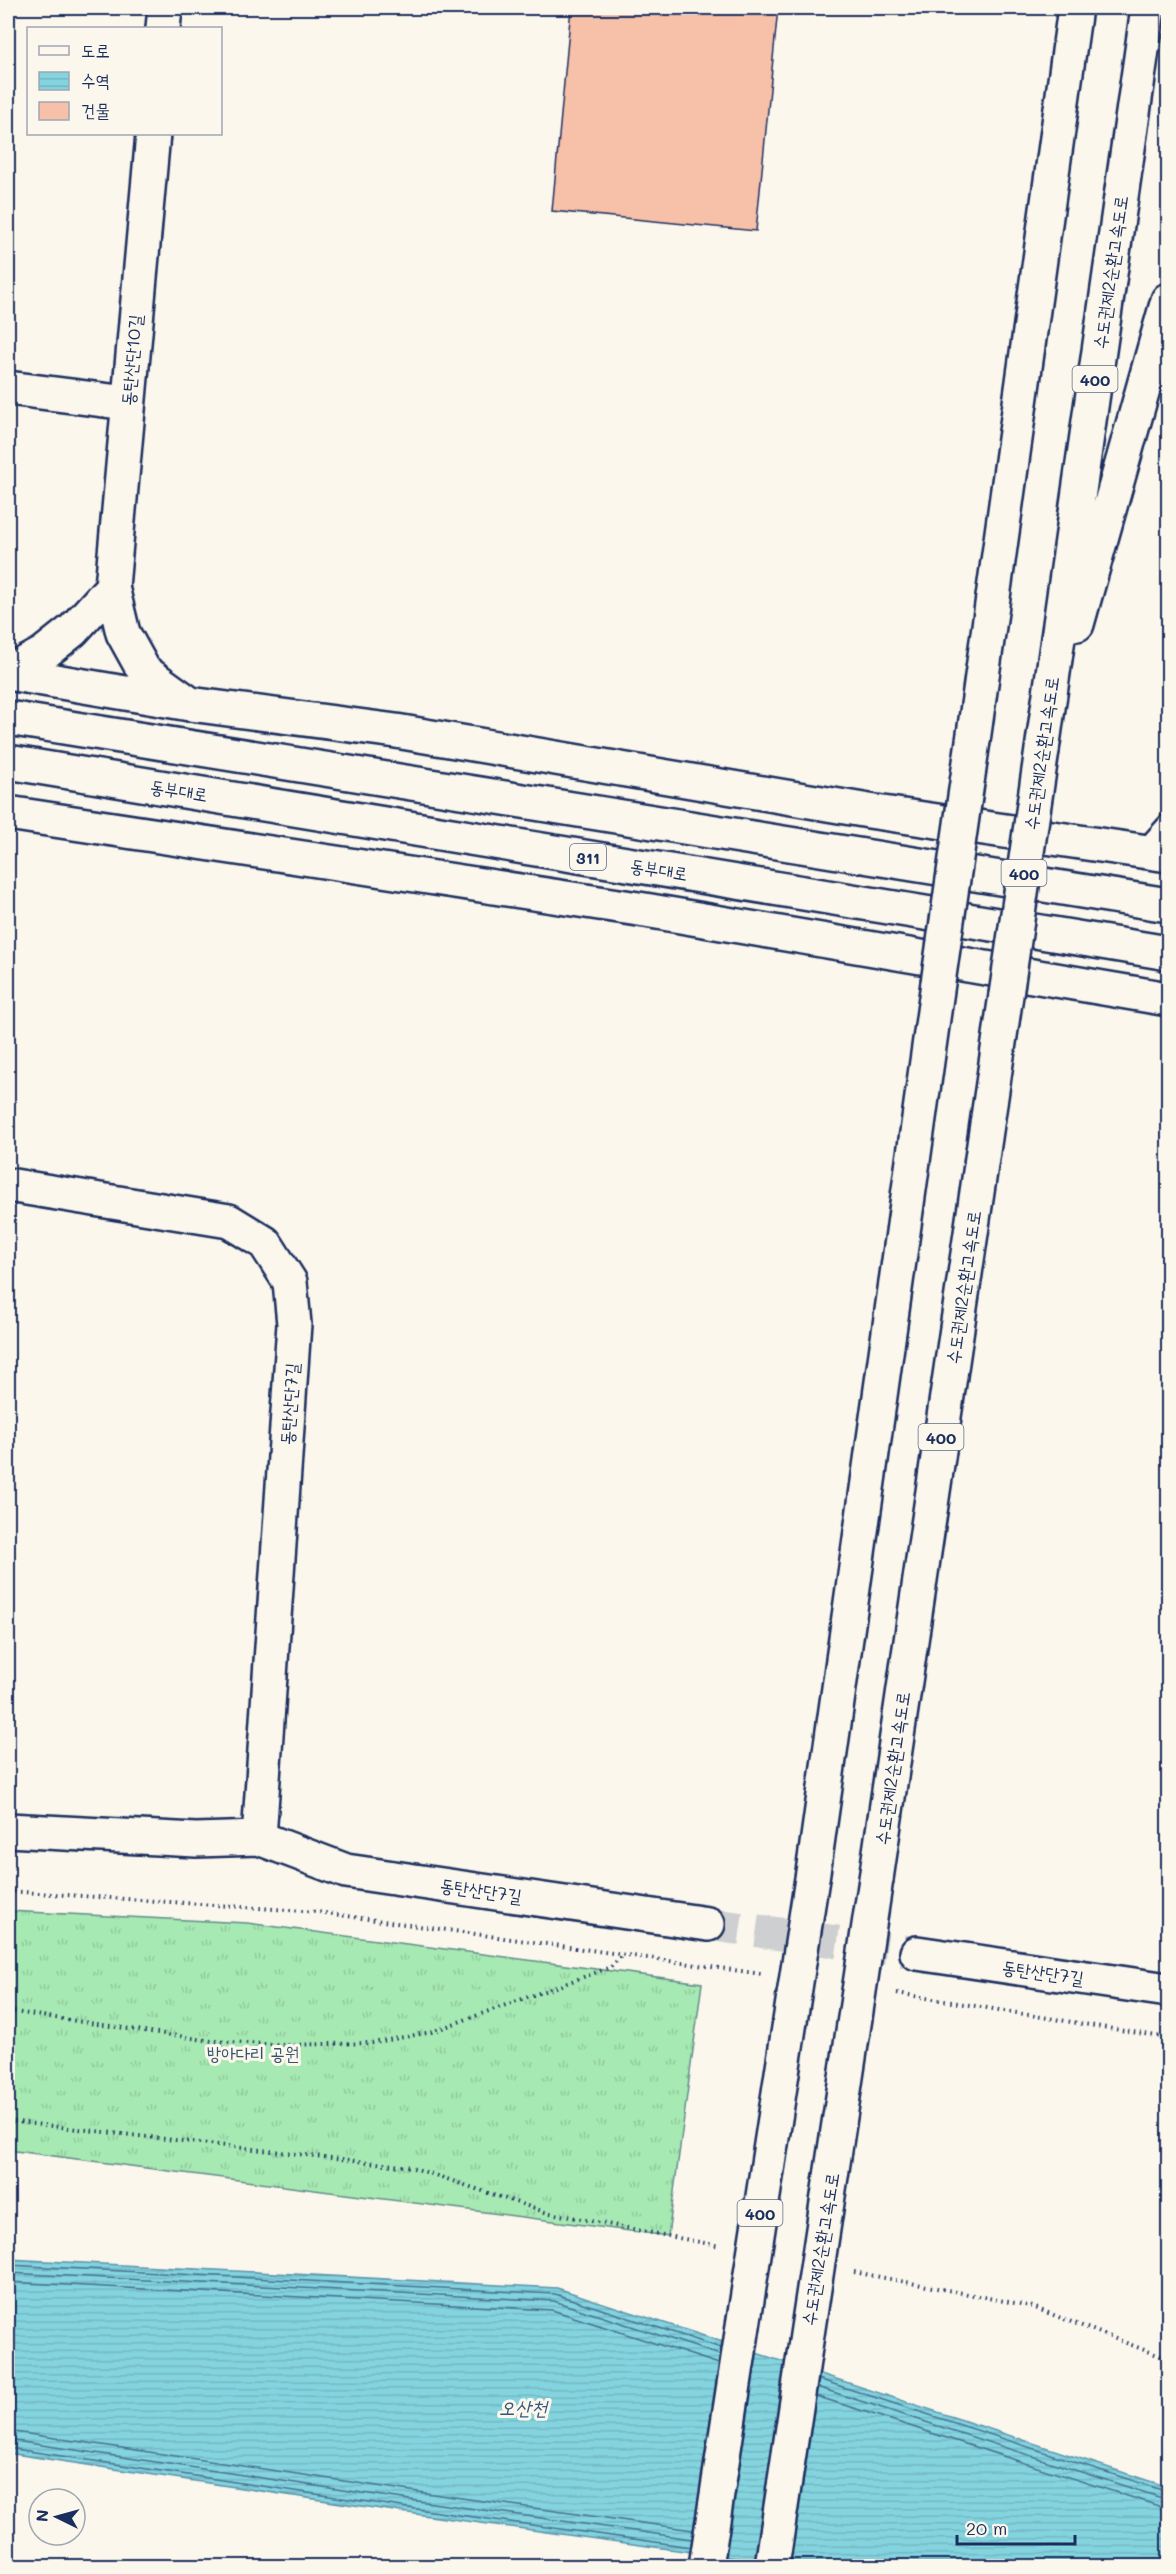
<svg xmlns="http://www.w3.org/2000/svg" width="1176" height="2574" viewBox="0 0 1176 2574" font-family="Mali,'Poor Story',sans-serif">
	<style>
		.grass { fill: url(#grass-tufts); stroke: #618c88; stroke-width: 1.5 }
		.water { fill: url(#water-rules); stroke: #5a92ab; stroke-width: 1.5 }
		.lines { fill: none; stroke-linecap: round; stroke-linejoin: round }
		.shore { stroke: #457192; stroke-width: 1.5 }
		.building { fill: #f6c0a9; stroke: #1b2f5e; stroke-width: 1.5 }
		.secondary-tunnel { stroke: #cecfd0; stroke-width: 33; stroke-dasharray: 33 16; stroke-linecap: butt }
		.lane-casing { stroke: #1b2f5e; stroke-width: 21 }
		.street-casing { stroke: #1b2f5e; stroke-width: 38 }
		.secondary-casing { stroke: #1b2f5e; stroke-width: 38 }
		.primary-casing { stroke: #1b2f5e; stroke-width: 38 }
		.highway-casing { stroke: #1b2f5e; stroke-width: 38 }
		.path { stroke: #1b2f5e; stroke-width: 4; stroke-dasharray: 1.5 4.5; stroke-linecap: butt }
		.lane { stroke: #fbf7ec; stroke-width: 16 }
		.street { stroke: #fbf7ec; stroke-width: 33 }
		.secondary { stroke: #fbf7ec; stroke-width: 33 }
		.primary { stroke: #fbf7ec; stroke-width: 33 }
		.highway { stroke: #fbf7ec; stroke-width: 33 }
		.highway-bridge-casing { stroke: #1b2f5e; stroke-width: 38; stroke-linecap: butt }
		.highway-bridge { stroke: #fbf7ec; stroke-width: 33 }
		.labels { text-anchor: middle; dominant-baseline: central; stroke-width: 6; stroke-linejoin: round; paint-order: stroke }
		.shield { fill: #fbf7ec; stroke: #5e6b89; stroke-width: 1.5 }
		.shield-label { font-size: 16px; font-weight: bold; fill: #1b2f5e }
		.street-label { font-size: 18px; fill: #1b2f5e; stroke: #fbf7ec }
		.park-label { font-size: 18px; fill: #37546f; stroke: #fbf7ec }
		.water-label { font-size: 20px; font-style: italic; fill: #35587e; stroke: #fbf7ec }
	</style>
	<defs>
		<pattern id="grass-tufts" width="24" height="20" patternUnits="userSpaceOnUse" patternTransform="scale(1.5)"><rect width="24" height="20" fill="#a7e9b3"/><path d="M3 7l-1-3M5 7V3M7 7l1-3M15 17l-1-3M17 17v-4M19 17l1-3" fill="none" stroke="#8fc89c"/></pattern>
		<pattern id="water-rules" width="6" height="5" patternUnits="userSpaceOnUse" patternTransform="scale(1.5)"><rect width="6" height="5" fill="#84d4df"/><path d="M0 2.5h6" fill="none" stroke="#71b6c2"/></pattern>
	</defs>
	<rect width="100%" height="100%" fill="#fbf7ec"/>
	<filter id="ink" filterUnits="userSpaceOnUse"><feTurbulence type="fractalNoise" baseFrequency=".0167" numOctaves="2"/><feDisplacementMap in="SourceGraphic" scale="12" xChannelSelector="R" yChannelSelector="G"/><feConvolveMatrix kernelMatrix="1 2 1 2 8 2 1 2 1" color-interpolation-filters="sRGB"/></filter>
	<g filter="url(#ink)">
		<path class="grass" d="M8,1911l239,12 455,60 -34,253 -660,-86z"/>
		<path class="water" d="M8,2259l549,29 611,199v79h-376l-391,-54 -393,-59z"/>
		<g class="lines">
			<path class="shore" d="M8,2265l547,29 166,54
				M8,2273l546,28 166,54
				M8,2282l544,28 167,54
				M818,2379l350,113
				M817,2387l351,113
				M816,2396l352,113
				M8,2431l396,59 289,40
				M8,2440l395,59 289,40
				M8,2448l394,59 289,40"/>
		</g>
		<path class="building" d="M571,8h207l-22,223 -204,-20z"/>
		<g class="lines">
			<path class="secondary-tunnel" d="M708,1924l209,29"/>
			<g class="lane-casing">
				<path id="lane" d="M1142,851l26,-29"/>
			</g>
			<g class="street-casing">
				<path id="street" d="M163,28l2,-20
					M8,388l119,15
					M112,587l41,-453"/>
			</g>
			<g class="secondary-casing">
				<path id="secondary" d="M8,673l36,-20 29,-23 39,-43 11,46 21,38 46,33
					M8,1185l221,36 36,22 25,39 4,42 -35,514
					M8,1830l188,10 63,-2 87,33 362,53
					M917,1953l251,37"/>
			</g>
			<g class="primary-casing">
				<path id="primary" d="M8,673l182,31 206,27 473,80 299,44
					M8,813l637,97 523,89"/>
			</g>
			<g class="highway-casing">
				<path id="highway" d="M1077,624l91,-324
					M8,718l1160,187
					M973,741l102,-733
					M1042,750l106,-742
					M8,762l1160,191
					M815,1859l123,-876
					M876,1879l130,-884"/>
			</g>
			<path class="path" d="M8,1891l310,21 444,62
				M897,1993l271,45
				M8,2011l204,30 72,4 88,-2 59,-11 180,-65 11,-12
				M8,2121l403,46 134,45 175,34
				M854,2272l176,34 138,53"/>
			<use href="#lane" class="lane"/>
			<use href="#street" class="street"/>
			<use href="#secondary" class="secondary"/>
			<use href="#primary" class="primary"/>
			<use href="#highway" class="highway"/>
			<g class="highway-bridge-casing">
				<path id="highway-bridge" d="M938,983l35,-242
					M1006,995l36,-245
					M706,2566l109,-707
					M772,2566l104,-687"/>
			</g>
			<use href="#highway-bridge" class="highway-bridge"/>
		</g>
	</g>
	<g class="labels">
		<g class="shield">
			<rect x="1072.5" y="366" width="45" height="26" rx="4.5"/>
			<rect x="570" y="844" width="36" height="26" rx="4.5"/>
			<rect x="1001.5" y="860" width="45" height="26" rx="4.5"/>
			<rect x="918.5" y="1424" width="45" height="26" rx="4.5"/>
			<rect x="737.5" y="2200" width="45" height="26" rx="4.5"/>
		</g>
		<g class="shield-label">
			<text x="1095" y="379">400</text>
			<text x="588" y="857">311</text>
			<text x="1024" y="873">400</text>
			<text x="941" y="1437">400</text>
			<text x="760" y="2213">400</text>
		</g>
		<g class="street-label">
			<text transform="translate(1110 272) rotate(-82)">수도권제2순환고속도로</text>
			<text transform="translate(131 360) rotate(-85)">동탄산단10길</text>
			<text transform="translate(1041 753) rotate(-82)">수도권제2순환고속도로</text>
			<text transform="translate(179 790) rotate(9)">동부대로</text>
			<text transform="translate(659 869) rotate(9)">동부대로</text>
			<text transform="translate(963 1287) rotate(-82)">수도권제2순환고속도로</text>
			<text transform="translate(289 1404) rotate(-86)">동탄산단7길</text>
			<text transform="translate(892 1768) rotate(-82)">수도권제2순환고속도로</text>
			<text transform="translate(481 1890) rotate(8)">동탄산단7길</text>
			<text transform="translate(1043 1972) rotate(8)">동탄산단7길</text>
			<text transform="translate(820 2249) rotate(-81)">수도권제2순환고속도로</text>
		</g>
		<g class="park-label">
			<text x="253" y="2053">방아다리 공원</text>
		</g>
		<g class="water-label">
			<text x="523" y="2407">오산천</text>
		</g>
	</g>
	<rect width="1176" height="2574" fill="none" stroke="#fbf7ec" stroke-width="30"/>
	<rect x="15" y="15" width="1146" height="2544" fill="none" stroke="#1b2f5e" stroke-width="2" filter="url(#ink)"/>
	<rect x="27" y="27" width="195" height="108" fill="#fbf7ec" stroke="#a1a7b3" stroke-width="1.5"/>
	<rect x="39" y="46" width="30" height="9" fill="#fbf7ec" stroke="#a1a7b3" stroke-width="1.5"/>
	<text x="81" y="57" font-size="18" fill="#1b2f5e">도로</text>
	<rect x="39" y="72" width="30" height="18" fill="url(#water-rules)" stroke="#a1a7b3" stroke-width="1.5"/>
	<text x="81" y="87" font-size="18" fill="#1b2f5e">수역</text>
	<rect x="39" y="102" width="30" height="18" fill="#f6c0a9" stroke="#a1a7b3" stroke-width="1.5"/>
	<text x="81" y="117" font-size="18" fill="#1b2f5e">건물</text>
	<g transform="translate(57 2517) rotate(275)"><circle r="28" fill="#fbf7ec" stroke="#a1a7b3" stroke-width="1.5"/>
	<path d="M0-4.5L10 22L0 15L-10 22Z" fill="#1b2f5e"/>
	<text y="-9" font-size="16" font-weight="bold" text-anchor="middle" fill="#1b2f5e">N</text>
	</g>
	<path d="M957 2535v9h118v-9" fill="none" stroke="#1b2f5e" stroke-width="3"/>
	<text x="966" y="2535" font-size="18" fill="#1b2f5e" stroke="#fbf7ec" stroke-width="4.5" paint-order="stroke">20 m</text>
</svg>
